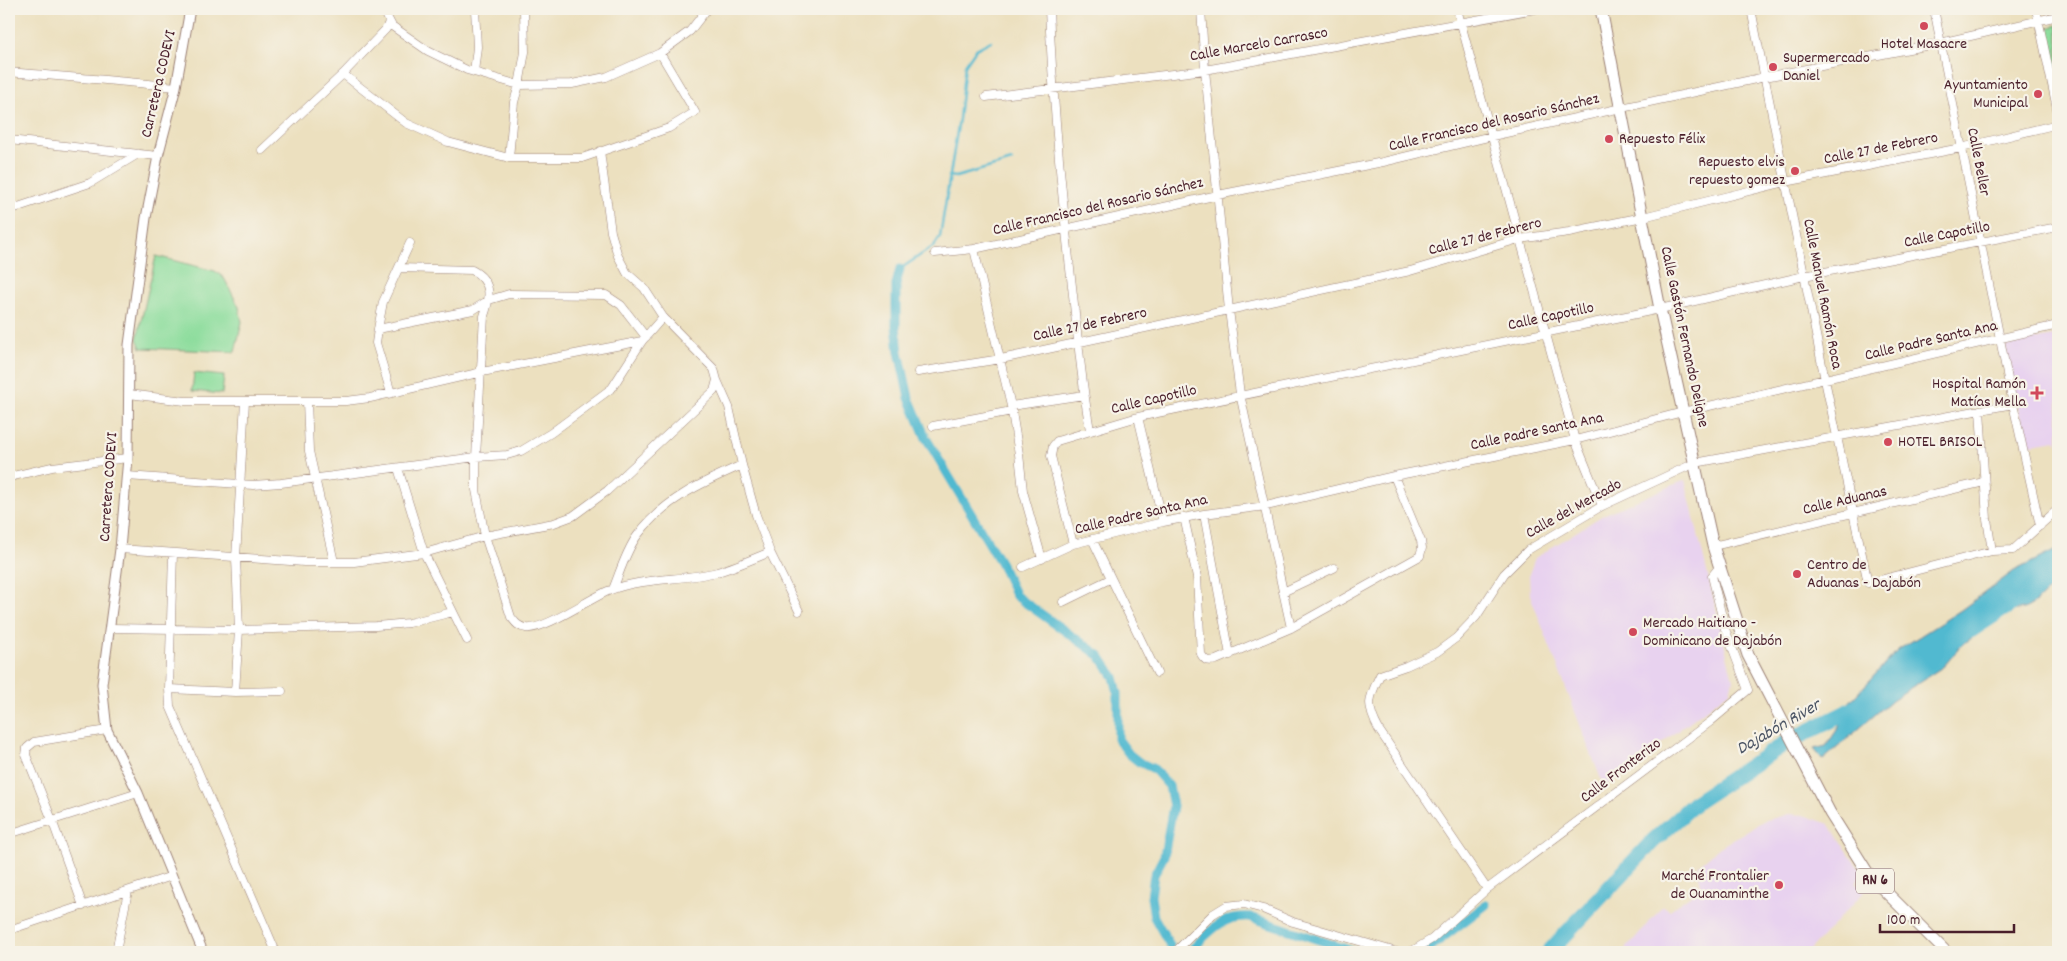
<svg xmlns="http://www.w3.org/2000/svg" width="2067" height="961" viewBox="0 0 2067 961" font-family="Dekko,sans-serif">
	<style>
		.built { fill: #e8d2ef }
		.green { fill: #8ddd9d; stroke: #6c7e64 }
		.water { fill: #51b9d0; stroke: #4e6c7e }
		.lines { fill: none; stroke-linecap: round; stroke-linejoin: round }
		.stream { stroke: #51b9d0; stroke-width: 2.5 }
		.canal { stroke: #51b9d0; stroke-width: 9 }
		.river { stroke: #51b9d0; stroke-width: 16 }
		.minor-casing { stroke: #9b8075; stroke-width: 9 }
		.tertiary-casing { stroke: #9b8075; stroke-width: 11 }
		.primary-casing { stroke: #9b8075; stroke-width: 13 }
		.minor { stroke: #fff; stroke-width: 8 }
		.tertiary { stroke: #fff; stroke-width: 9 }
		.primary { stroke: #fff; stroke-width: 11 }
		.poi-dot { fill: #d1495b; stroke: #f7f3e8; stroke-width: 2 }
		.labels { text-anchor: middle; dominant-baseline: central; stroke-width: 4.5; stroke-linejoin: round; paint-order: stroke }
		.shield { fill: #f7f3e8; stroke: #7e5f64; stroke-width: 1 }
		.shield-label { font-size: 15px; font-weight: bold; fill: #4a1f2b }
		.poi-label { font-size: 16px; fill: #4a1f2b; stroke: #f7f3e8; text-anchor: start }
		.street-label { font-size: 16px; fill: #4a1f2b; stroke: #f7f3e8 }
		.water-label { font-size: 18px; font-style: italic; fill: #4c5565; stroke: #f7f3e8 }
	</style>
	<rect width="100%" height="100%" fill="#f7f3e8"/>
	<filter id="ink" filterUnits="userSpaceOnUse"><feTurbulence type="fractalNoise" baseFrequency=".02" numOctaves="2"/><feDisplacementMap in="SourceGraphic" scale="10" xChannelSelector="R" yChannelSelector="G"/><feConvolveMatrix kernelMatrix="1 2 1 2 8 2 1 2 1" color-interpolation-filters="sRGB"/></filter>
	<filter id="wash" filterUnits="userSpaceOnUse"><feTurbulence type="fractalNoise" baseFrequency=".0096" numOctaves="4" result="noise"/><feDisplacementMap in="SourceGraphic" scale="20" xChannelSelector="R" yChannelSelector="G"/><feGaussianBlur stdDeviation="1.12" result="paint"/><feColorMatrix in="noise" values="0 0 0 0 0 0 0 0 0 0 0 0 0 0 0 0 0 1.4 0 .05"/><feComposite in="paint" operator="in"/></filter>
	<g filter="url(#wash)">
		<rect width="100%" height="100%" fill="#ece0bf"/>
		<path class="built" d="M2058,335v109l-2,-4 -30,5 -21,-99z
			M1685,480l48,200 -3,11 -126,96 -74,-192 -1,-21 6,-16 68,-43z
			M1789,814l14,1 26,9 33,49 -7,9 10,9 -57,61h-185l40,-46 7,4 31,-22 -3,-22 22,-19 43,-26z"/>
		<path class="green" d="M2058,25v75l-15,-71z
			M156,256l59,15 9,7 15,29 3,15 -7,30 -94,-4 -4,-9z
			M194,373l30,3 -2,18 -30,-3z"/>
		<path class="water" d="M2058,549v28c-9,12 -26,35 -44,33 -4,0 -8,-3 -12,-4l-13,10 -4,12 -24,18 -17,20 -52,34 -69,60 -9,-11 12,-3 13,-19 5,-19 54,-58 63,-40 53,-39z"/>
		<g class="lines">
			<path class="stream" d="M949,176l7,1 56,-16
				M900,269l34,-23 6,-9 19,-118 6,-54 11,-16 15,-8"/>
			<path class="canal" d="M900,269l-4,16v42l3,25 10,46 17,40 74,124 16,34 84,60 14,21 4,16v46l11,15 10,8 15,7 15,17 4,20 -9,50 -10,19 -3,22 3,20 16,28
				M1189,952c20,-19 32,-37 61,-35l105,35
				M1424,952l62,-47"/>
			<path class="river" d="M1971,630l69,-45 18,-9
				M1549,952l104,-111 43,-39 91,-60 75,-37"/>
		</g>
	</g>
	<g filter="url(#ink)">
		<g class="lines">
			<g class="minor-casing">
				<path id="minor" d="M383,9l9,17 36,25 39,19 52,15 53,-1 34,-7 54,-24 30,-22 17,-22
					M1049,9c4,96 13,191 24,286 5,45 9,91 17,135
					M1201,9l4,61 24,240 11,84 51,234
					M1457,9l118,431 27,66
					M1751,9l74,371 43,203 124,-32 21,-1 45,-41
					M1934,9l79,395 27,122
					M2036,9l22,104
					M9,72c55,5 112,8 167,15
					M474,72l3,-25 -2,-38
					M343,74l63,49 42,19 61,16h73l87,-30 26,-16 -35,-59
					M986,97l219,-27 330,-61
					M9,140l149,16
					M262,150l81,-76 43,-45 3,-7
					M509,158l5,-56 5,-17 6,-33 -1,-43
					M9,210l81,-27 48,-29
					M974,249l37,157 8,48 4,37 19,68
					M935,253l39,-4 244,-54 165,-33 109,-26 273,-59 175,-34 118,-27
					M399,268l73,2c20,11 19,26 12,46l-8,141v33l9,46 26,81c4,5 7,10 15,11 17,3 63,-29 82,-37 35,-14 73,-10 109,-19 18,-5 36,-13 53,-20
					M378,329l95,-19 16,-10 20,-6 97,1 15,10 25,32
					M918,372l83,-13 228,-49 181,-39 109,-32 50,-7 74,-15 142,-35 176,-34 97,-24
					M717,380l12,27 13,58 14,50 14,37 29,59
					M391,393l-15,-50 2,-14 5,-27 27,-59
					M129,394l56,7h161l24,-3 112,-26 160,-31 21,-24
					M307,401l2,50 25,111
					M1011,406l73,-11
					M1980,410l7,109 5,32
					M1138,417l25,105
					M933,426l79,-15
					M398,468l26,85 43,87
					M127,476l126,9 28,-2 195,-26 31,-2 14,-4 30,-18 61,-45 30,-47
					M9,477l43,-10 76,-9
					M1204,514l26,141
					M1184,517l13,60 4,77c4,7 7,8 15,6l75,-32 129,-72 2,-8 -1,-7 -27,-65
					M1092,539l65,134
					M1073,544l-22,-88 2,-10 4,-5 81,-24 522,-108 144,-33 254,-49
					M1713,546l271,-64
					M120,549l184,13h50l70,-9 61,-17 69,-13 19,-7 34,-25 107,-100 3,-11 -3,-11 -51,-52 -19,-29 -17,-15 -9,-17 -7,-24 -11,-81
					M173,553l-4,136 1,17 106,246
					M1023,567l50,-23 90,-22 41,-8 62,-8 128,-30 181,-36 108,-28 375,-87
					M613,589c7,-17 13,-38 24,-53 26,-36 66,-54 105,-71
					M1283,592l51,-24
					M1063,602l47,-23
					M110,628l129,2 137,-4 33,-3 44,-11
					M169,689l66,3 47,-1
					M235,692l4,-62 -3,-72 9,-157
					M9,834l129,-41
					M1487,889l-108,-159c-13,-24 -11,-31 1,-55l26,-9 31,-14 19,-14 20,-21 28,-43 24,-24 74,-44 93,-43 318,-59
					M83,906l-31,-86 -26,-65 1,-7 7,-6 73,-12
					M9,930l163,-54
					M116,952l12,-61
					M1175,952l38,-38 13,-8 18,-2 19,5 30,13 104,30
					M1406,952l6,-1 20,-12 55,-50 223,-167 38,-32 -23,-61 -13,-53 8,-10"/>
			</g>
			<g class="tertiary-casing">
				<path id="tertiary" d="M190,9l-14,78 -18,69 -12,62 -17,127 -1,113 -8,91 -18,135 5,46 31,63 65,159"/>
			</g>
			<g class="primary-casing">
				<path id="primary" d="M1601,9l59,300 53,237 35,109 82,158 39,62 77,77"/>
			</g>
			<use href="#minor" class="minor"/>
			<use href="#tertiary" class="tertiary"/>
			<use href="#primary" class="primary"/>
		</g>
	</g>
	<g class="poi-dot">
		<circle cx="1924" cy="26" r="5"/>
		<circle cx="1773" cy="67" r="5"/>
		<circle cx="2038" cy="94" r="5"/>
		<circle cx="1609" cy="139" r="5"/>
		<circle cx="1795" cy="171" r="5"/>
		<path d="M2034.5 385.5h5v5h5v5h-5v5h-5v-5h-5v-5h5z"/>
		<circle cx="1888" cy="442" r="5"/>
		<circle cx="1797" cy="574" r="5"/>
		<circle cx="1633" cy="632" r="5"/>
		<circle cx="1779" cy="885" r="5"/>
	</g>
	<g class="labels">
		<rect class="shield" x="1856" y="868.5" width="38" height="25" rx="4"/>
		<g class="shield-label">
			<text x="1875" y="881">RN 6</text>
		</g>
		<g class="poi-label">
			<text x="1924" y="44" text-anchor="middle">Hotel Masacre</text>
			<text x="1783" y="58">Supermercado<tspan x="1783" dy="18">Daniel</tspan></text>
			<text x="2028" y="85" text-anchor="end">Ayuntamiento<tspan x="2028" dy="18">Municipal</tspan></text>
			<text x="1619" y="139">Repuesto Félix</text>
			<text x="1785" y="162" text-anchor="end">Repuesto elvis<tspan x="1785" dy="18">repuesto gomez</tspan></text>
			<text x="2026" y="384" text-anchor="end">Hospital Ramón<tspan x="2026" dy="18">Matías Mella</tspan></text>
			<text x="1898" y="442">HOTEL BRISOL</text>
			<text x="1807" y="565">Centro de<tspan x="1807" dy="18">Aduanas - Dajabón</tspan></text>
			<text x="1643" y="623">Mercado Haitiano -<tspan x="1643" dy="18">Dominicano de Dajabón</tspan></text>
			<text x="1769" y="876" text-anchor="end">Marché Frontalier<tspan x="1769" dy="18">de Ouanaminthe</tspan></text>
		</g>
		<g class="street-label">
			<text transform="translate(1259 45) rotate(-10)">Calle Marcelo Carrasco</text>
			<text transform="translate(159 84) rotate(-77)">Carretera CODEVI</text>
			<text transform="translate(1494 123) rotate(-13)">Calle Francisco del Rosario Sánchez</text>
			<text transform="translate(1881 149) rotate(-11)">Calle 27 de Febrero</text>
			<text transform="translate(1978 162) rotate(79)">Calle Beller</text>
			<text transform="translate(1098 207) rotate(-13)">Calle Francisco del Rosario Sánchez</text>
			<text transform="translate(1947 235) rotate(-11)">Calle Capotillo</text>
			<text transform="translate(1485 237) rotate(-14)">Calle 27 de Febrero</text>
			<text transform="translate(1822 294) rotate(79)">Calle Manuel Ramón Roca</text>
			<text transform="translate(1551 317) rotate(-12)">Calle Capotillo</text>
			<text transform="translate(1090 325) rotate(-12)">Calle 27 de Febrero</text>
			<text transform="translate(1684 337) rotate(78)">Calle Gastón Fernando Deligne</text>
			<text transform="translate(1931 341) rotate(-13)">Calle Padre Santa Ana</text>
			<text transform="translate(1154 400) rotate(-13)">Calle Capotillo</text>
			<text transform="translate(1537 432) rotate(-12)">Calle Padre Santa Ana</text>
			<text transform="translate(109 487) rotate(-86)">Carretera CODEVI</text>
			<text transform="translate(1845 501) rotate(-13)">Calle Aduanas</text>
			<text transform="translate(1574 509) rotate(-29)">Calle del Mercado</text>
			<text transform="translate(1141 515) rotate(-13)">Calle Padre Santa Ana</text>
			<text transform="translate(1621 771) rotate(-37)">Calle Fronterizo</text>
		</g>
		<g class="water-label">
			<text transform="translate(1779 728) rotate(-30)">Dajabón River</text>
		</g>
	</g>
	<rect width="2067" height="961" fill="none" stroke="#f7f3e8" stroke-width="30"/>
	<path d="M1880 924v8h134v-8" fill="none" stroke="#4a1f2b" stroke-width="2.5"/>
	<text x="1887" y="924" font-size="15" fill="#4a1f2b" stroke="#f7f3e8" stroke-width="4" paint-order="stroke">100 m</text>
</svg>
